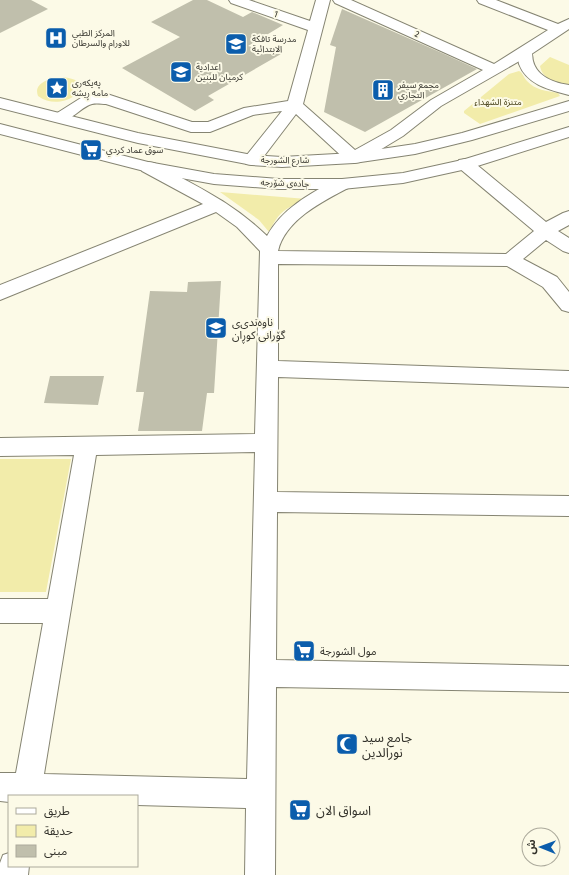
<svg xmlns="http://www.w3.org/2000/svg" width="569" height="875" viewBox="0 0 569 875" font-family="'Fira Sans Condensed','Noto Sans Arabic',sans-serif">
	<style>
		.green { fill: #f2ecaa }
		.building { fill: #c0bfac }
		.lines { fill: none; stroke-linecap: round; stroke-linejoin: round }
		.minor-casing { stroke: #858472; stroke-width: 2 }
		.major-casing { stroke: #858472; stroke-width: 2 }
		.minor { fill: #fff; fill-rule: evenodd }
		.major { fill: #fff; fill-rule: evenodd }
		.labels { text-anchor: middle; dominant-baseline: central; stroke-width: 4; stroke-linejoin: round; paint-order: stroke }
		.far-street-label { font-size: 9px; fill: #33322b; stroke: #fcfae7 }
		.far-poi-label { font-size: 9px; fill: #33322b; stroke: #fcfae7; text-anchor: start }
		.far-park-label { font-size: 9px; fill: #464118; stroke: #fcfae7 }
		.poi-label { font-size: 11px; fill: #33322b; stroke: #fcfae7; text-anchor: start }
		.near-poi-label { font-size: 13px; fill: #33322b; stroke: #fcfae7; text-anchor: start }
	</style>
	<rect width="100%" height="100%" fill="#fcfae7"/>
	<path class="green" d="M550,57l19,8v21c-12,-2 -27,-7 -29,-20z
		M519,71c4,2 4,6 8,10 8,9 20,10 31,12l2,3 -80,28 -16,-11v-2l45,-37z
		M59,77c46,1 6,39 -21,19 -5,-13 11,-17 21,-19z
		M220,192l87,7c-22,10 -27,11 -38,33l-10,-12z
		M0,459h71l-25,133h-46z"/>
	<path class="building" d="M0,0h31l17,9 -48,24z
		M193,0h14l36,17 9,-5 31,13 -35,21 33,8 -73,42 6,4 -19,11 -73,-43 58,-31 -29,-15z
		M342,9l100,44 35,16 -112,63 -41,-20 12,-65 -6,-2z
		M221,281l-7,112h-7l-5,38h-64l6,-39h-8l14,-101 37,1 1,-10z
		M50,376h54l-6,29 -54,-2z"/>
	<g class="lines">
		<g class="minor-casing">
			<path id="minor" d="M229,0h20l61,21 6,-21h14l-27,104 52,46 36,-20 40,-30 52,-30 -148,-67 -2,-3h18l143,64 54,-34 -69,-27 -2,-3h19l62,24 11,-5v10l-39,26 -89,51 -38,30 -43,26 -6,1 -6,-1 -52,-48 -38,50 -6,1 -6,-1 -2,-4 2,-4 36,-45 -29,4 -43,17h-19l-85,-28c-4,0 -10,-1 -14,0 -14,4 -22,21 -38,17l-2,-3 2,-3 30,-19 23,-2 85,28h16l36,-14 44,-7 20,-71 -77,-27z
				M465,159l6,1 75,62 17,-9 6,-2v14l-11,6 11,7v15l-6,-2 -17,-11 -23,19 34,18 12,15v20l-7,-2 -19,-23 -36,-21 -229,-2v97l291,10v16l-291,-10 -1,115 292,4v20l-292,-4 -1,148 293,6v26l-293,-5 -1,188h-30l1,-67 -109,-3v-9h-128v6l-9,-1v-28h16l27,-150h-43v-24h48l26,-144 -74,1v-18l255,-4 5,-183 -23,-24 -21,-15 -216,88v-15l203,-81 -61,-33 -2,-4 2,-4 6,-1 6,1c42,23 78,39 113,73 15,-27 42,-42 69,-56l6,-1 6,1 2,4 -2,4c-25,13 -63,32 -70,63l228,3 28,-23 -75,-63 -2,-4 2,-4zM255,452l-8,327 -203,-5 52,-319z
				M9,853v13h20l-1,9h-28v-12l3,-8z"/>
		</g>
		<g class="major-casing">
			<path id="major" d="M525,48l5,1c3,4 2,8 3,12 4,16 22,22 36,24v10c-19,-5 -42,-10 -50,-31 -1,-5 -2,-11 1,-15z
				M0,98l138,35 114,22 30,2 72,-4 61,-9 47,-11 107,-32v10l-97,29 -57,14 -61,9 -72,4 -30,-2 -114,-22 -138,-35z
				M0,124l148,38 66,12 65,5h63l61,-6 59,-13 107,-33v10l-98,31 -68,15 -61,6h-63l-65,-5 -66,-12 -148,-38z"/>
		</g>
		<use href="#minor" class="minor"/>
		<use href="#major" class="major"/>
	</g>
	<defs>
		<g id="hospital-square" transform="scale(1.15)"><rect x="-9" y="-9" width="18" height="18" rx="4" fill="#0b5dac" stroke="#fcfae7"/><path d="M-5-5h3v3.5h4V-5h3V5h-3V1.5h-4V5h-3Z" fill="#fff"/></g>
		<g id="school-square" transform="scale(1.15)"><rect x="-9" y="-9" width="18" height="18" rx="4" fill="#0b5dac" stroke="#fcfae7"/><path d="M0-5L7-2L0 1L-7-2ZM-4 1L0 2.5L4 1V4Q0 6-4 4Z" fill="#fff"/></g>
		<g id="sight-square" transform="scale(1.15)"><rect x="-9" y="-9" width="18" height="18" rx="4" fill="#0b5dac" stroke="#fcfae7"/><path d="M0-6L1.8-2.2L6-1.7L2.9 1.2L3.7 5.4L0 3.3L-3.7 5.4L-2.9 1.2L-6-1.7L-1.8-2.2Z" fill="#fff"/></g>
		<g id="building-square" transform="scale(1.15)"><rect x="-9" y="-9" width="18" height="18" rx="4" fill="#0b5dac" stroke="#fcfae7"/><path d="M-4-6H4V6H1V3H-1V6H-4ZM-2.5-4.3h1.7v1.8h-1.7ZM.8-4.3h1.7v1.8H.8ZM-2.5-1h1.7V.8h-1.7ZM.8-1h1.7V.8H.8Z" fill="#fff"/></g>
		<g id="supermarket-square" transform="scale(1.15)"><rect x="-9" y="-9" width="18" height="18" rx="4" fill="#0b5dac" stroke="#fcfae7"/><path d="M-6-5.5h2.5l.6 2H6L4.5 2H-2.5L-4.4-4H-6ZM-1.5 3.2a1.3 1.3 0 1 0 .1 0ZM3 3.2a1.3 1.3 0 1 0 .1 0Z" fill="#fff"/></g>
		<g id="mosque-square" transform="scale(1.15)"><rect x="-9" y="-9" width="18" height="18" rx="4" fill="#0b5dac" stroke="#fcfae7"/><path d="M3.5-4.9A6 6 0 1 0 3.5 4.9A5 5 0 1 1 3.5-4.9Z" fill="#fff"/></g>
	</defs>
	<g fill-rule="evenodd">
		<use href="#hospital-square" x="56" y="38"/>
		<use href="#school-square" x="236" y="44"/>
		<use href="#school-square" x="181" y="72"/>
		<use href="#sight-square" x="57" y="88"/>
		<use href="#building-square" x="383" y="90"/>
		<use href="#supermarket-square" x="91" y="150"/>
		<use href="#school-square" x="216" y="328"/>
		<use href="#supermarket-square" x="304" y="651"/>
		<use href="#mosque-square" x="347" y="744"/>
		<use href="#supermarket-square" x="300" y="810"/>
	</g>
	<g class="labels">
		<g class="far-street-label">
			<text transform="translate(276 14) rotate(20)">1</text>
			<text transform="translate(417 34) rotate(24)">2</text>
			<text x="285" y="160">شارع الشورجة</text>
			<text transform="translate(285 183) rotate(2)">جادەی شۆرجە</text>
		</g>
		<g class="far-poi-label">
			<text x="72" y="33">المركز الطبي<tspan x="72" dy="10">للاورام والسرطان</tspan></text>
			<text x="252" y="39">مدرسة تافكة<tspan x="252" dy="10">الابتدائية</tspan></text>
			<text x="196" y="67">اعدادية<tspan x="196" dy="10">كرميان للبنين</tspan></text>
			<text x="72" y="83">پەیکەری<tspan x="72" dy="10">مامە ڕیشە</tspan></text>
			<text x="398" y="85">مجمع سيفر<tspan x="398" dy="10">التجاري</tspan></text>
			<text x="106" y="150">سوق عماد کردي</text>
		</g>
		<g class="far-park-label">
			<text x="498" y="102">متنزة الشهداء</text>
		</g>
		<g class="poi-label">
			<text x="232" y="322">ناوەندی‌ی<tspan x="232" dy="13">گۆرانی کوڕان</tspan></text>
			<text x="320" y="651">مول الشورجة</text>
		</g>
		<g class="near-poi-label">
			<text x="362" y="737">جامع سيد<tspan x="362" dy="15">نورالدين</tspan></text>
			<text x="316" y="810">اسواق الان</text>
		</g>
	</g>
	<rect x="8" y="795" width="130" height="72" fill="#fcfae7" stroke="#acaa9c"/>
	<rect x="16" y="808" width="20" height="6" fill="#ffffff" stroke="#acaa9c"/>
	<text x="44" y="815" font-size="12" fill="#33322b">طريق</text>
	<rect x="16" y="825" width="20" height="12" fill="#f2ecaa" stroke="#acaa9c"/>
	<text x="44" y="835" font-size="12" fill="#33322b">حديقة</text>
	<rect x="16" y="845" width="20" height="12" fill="#c0bfac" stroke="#acaa9c"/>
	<text x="44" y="855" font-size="12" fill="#33322b">مبنى</text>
	<g transform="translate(541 847) rotate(271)"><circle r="19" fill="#fcfae7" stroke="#acaa9c"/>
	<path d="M0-3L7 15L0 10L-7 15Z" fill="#0b5dac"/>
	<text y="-6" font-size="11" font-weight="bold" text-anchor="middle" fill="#33322b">ش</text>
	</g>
</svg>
